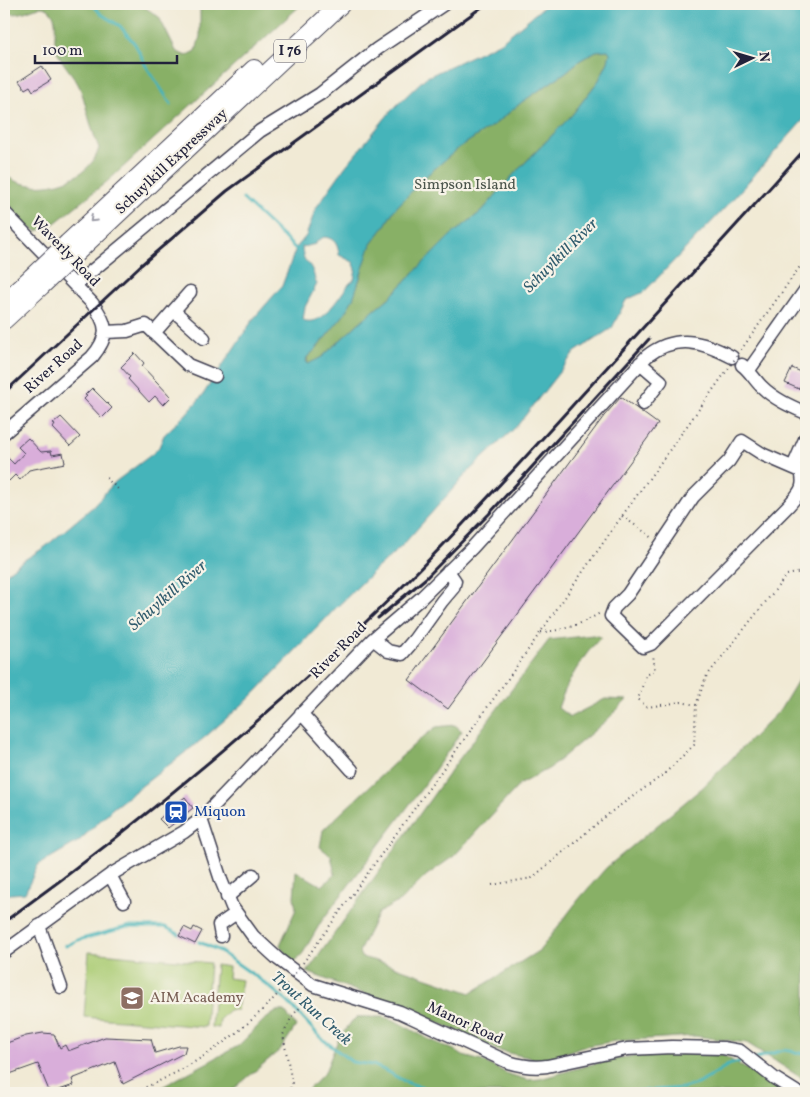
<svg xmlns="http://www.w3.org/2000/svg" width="810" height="1097" viewBox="0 0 810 1097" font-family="Vollkorn,serif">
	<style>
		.green { fill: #abcc75; stroke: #667758 }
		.forest { fill: #88b066; stroke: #556950 }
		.water { fill: #44b4ba; stroke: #336b7a; fill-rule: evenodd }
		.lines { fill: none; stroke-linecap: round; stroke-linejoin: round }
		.stream { stroke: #44b4ba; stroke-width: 3 }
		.building { fill: #d9aeda }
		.minor-casing { stroke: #414052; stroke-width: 15 }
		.highway-casing { stroke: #414052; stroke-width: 20 }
		.path { stroke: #414052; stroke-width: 2; stroke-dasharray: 1 4; stroke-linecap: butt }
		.minor { stroke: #fff; stroke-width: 12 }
		.highway { stroke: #fff; stroke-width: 18 }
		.rail { stroke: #22223b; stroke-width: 3 }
		.highway-bridge-casing { stroke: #414052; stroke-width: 20; stroke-linecap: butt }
		.path-bridge { stroke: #414052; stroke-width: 2; stroke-dasharray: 1 4; stroke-linecap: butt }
		.highway-bridge { stroke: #fff; stroke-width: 18 }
		.oneway { stroke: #9c9ca7 }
		.labels { text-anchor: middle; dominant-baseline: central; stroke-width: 4.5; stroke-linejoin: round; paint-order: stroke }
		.shield { fill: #f7f3e8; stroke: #62616f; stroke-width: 1 }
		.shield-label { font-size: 14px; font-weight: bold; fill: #22223b }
		.street-label { font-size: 15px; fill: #22223b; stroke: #f7f3e8 }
		.park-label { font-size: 15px; fill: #4b554c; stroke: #f7f3e8 }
		.transit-label { font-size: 15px; fill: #164399; stroke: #f7f3e8; text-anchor: start }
		.education-label { font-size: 15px; fill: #785e54; stroke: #f7f3e8; text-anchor: start }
		.water-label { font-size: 16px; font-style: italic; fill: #305c6e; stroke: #f7f3e8 }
	</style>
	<rect width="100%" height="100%" fill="#f7f3e8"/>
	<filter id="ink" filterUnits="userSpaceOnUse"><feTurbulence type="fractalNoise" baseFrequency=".02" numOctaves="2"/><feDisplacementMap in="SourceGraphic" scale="10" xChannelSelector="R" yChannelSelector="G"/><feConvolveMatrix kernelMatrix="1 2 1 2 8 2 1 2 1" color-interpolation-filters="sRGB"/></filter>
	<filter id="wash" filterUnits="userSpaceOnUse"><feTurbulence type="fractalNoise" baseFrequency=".0096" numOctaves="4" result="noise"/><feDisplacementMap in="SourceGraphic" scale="20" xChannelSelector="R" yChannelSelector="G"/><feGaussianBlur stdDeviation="1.12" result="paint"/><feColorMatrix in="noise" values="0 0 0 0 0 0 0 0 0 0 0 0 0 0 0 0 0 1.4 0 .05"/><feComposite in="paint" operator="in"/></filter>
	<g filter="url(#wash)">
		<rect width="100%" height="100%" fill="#f1ead5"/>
		<path class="green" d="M89,952l121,11 -5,64 -121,-10z
			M216,965l13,2 -1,11 14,2 -5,30h-8l-9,9 -1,9 -8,-1z"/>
		<path class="forest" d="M4,4h136l19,13 17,34 10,5 10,-5 4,-15v-32l60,1 9,-1h33l-193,176 -58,46 -14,5 -11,-5 -22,-29v-23c26,23 86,10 95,-26 -5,-12 -9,-25 -12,-37 -2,-7 -4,-16 -7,-23 -6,-14 -19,-24 -24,-39 -4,-14 5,-30 -8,-40 -11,-8 -28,12 -44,2z
			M608,50l2,3 -2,9 -9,18 -27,35 -58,59 -32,37 -32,25 -61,62 -29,24 -38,35 -14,8 -1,-8 8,-7 28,-34 17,-37 5,-20 6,-15 13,-17 10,-17 32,-34 34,-29 35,-23 27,-22 44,-30 13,-11 17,-10z
			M593,635l8,2c-19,20 -34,44 -43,71l12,9 35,-18 22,1 -19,19 -58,49 -30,16 -66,72 -27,19 -27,26 -22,12 -19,39 2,5 23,6 87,30 69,-43 39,-51 27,-31 96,-80 78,-78 26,-43v414l-59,-38 -52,-7 -79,5 -36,6 -35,14 -46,-10 -64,-30 -128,-49 147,-206 95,-126z
			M455,725l7,6 -37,53 -104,138 -18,31 -9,10 -8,-8 -6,-10 16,-36 -2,-12 2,-26 26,15 13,-12 -4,-18 -11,-9 3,-17 95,-89 18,-14z
			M277,1011h7l12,15 -15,23 -52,44h-78l87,-47 25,-25z
			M358,1017h24l12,3 34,19 26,11 9,6 19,5 26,13 20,6 12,-1 49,-14 37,-8 37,-4 39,1 21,1 63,38h-481l20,-21 13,-32 14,-19z"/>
		<path class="water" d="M547,4h259v113l-82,92 -80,83 -18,8 -14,28 -37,24 -58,74 -47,44 -69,77 -24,21 -43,42 -83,87 -47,41 -91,70 -34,33 -41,24 -13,28 -15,1 -6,3v-322l14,-11 27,-17 44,-37 26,-28 36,-27 8,-8 5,-12 22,-21 16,-18 52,-78 28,-32 14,-38 10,-12 10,-28 29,-41 46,-56 34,-33 76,-36zM608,50l2,3 -2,9 -9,18 -27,35 -58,59 -32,37 -32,25 -61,62 -29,24 -38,35 -14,7 -2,-3 1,-4 8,-7 28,-34 10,-17 18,-55 13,-17 10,-17 32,-34 34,-29 35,-23 27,-22 44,-30 13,-11 17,-10zM324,237c11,1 14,8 15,18l14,7 3,7 -2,11 -4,3c-11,13 -28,45 -47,37l2,-13 12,-23c-3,-4 -2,-7 -4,-12 -4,-12 -10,-7 -11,-25l14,-3 1,-3z"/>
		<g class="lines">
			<path class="stream" d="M92,4l9,10 19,12 15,18 11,22 25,38
				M243,199l54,51
				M199,942l19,8 44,31 25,20 34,37 31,24 21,3 11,5 22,12 33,11
				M65,945l1,1 12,-6 49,-13h38l14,7
				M756,1058l28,-8 22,4
				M611,1093l72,-5 17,-5 28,-18 17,-5"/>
		</g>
		<g id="blocks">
			<path class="building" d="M42,66l9,14 -18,11 -3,-5 -5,3 -6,-8z
				M135,353l9,10 -2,3 29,31 -8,8 -8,-9 -6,6 -21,-23 2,-2 -9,-10z
				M792,368l14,6 -7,15 -14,-6z
				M92,388l20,20 -10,10 -18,-19 3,-3 -2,-1z
				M621,397l37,27 -210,285 -39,-29 195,-264z
				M61,417l19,20 -10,9 -17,-18 2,-3 -2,-1z
				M28,438l13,14 10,-1 1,4 11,-2 2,10 -36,7 -9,10 -5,-5 -6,6 -5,-5v-15l3,-4 7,7 10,-11 -6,-6z
				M185,797l8,11 -25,20 -9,-9z
				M184,927l8,4 2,-4 8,4 -7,13 -16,-8z
				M43,1033l11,1 6,14 5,-3 3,6 37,-14 46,2 4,14 24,-7h7l-2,7 -61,31 -8,-22 -43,17 2,6 -24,8 -12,-29 -34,12v-32l22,-8z"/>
		</g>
	</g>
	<g filter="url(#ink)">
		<use href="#blocks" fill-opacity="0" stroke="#414052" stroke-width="1"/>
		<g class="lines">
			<g class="minor-casing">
				<path id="minor" d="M4,212l88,91c16,21 18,33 0,54l-88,76
					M75,285l185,-154 60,-37 57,-45 67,-45
					M174,311l30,27
					M105,332l22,-1 19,-6 42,40 27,11
					M154,333l36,-41
					M640,363l21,18 -18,23
					M742,365c8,6 12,14 19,21 13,13 29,20 45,27
					M749,370l57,-81
					M742,441l22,14 37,16c5,17 -2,22 -12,34l-138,139 -8,3 -32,-31 3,-8 14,-14 65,-97 36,-36z
					M793,467l13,-30
					M373,639l15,12 14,3 12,-14 28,-39 11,-13 2,-7 -7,-10
					M301,713l51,57
					M201,819l20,61 11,27 21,29 25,23 35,26 87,27 108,50c13,4 25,6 39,4l80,-17 45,-2 51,1 17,3 34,27 24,15
					M110,875l14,26
					M227,897l26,-22
					M39,926l22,61
					M221,936l-2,-11 16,-11
					M4,952l106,-77 74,-43 17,-13 172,-180 48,-41 51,-50 175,-192c29,-22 55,-15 85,1"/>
			</g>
			<g class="highway-casing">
				<path id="highway" d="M68,243l186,-174
					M77,252l264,-248
					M4,303l28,-26
					M4,320l37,-34"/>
			</g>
			<path class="path" d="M741,350l65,-92
				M106,478l13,12
				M622,516l31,22
				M541,632c22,-1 41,-8 59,-19
				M696,705l10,-28 81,-102 19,-4
				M182,782l7,7
				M492,885l40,-7 79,-66 52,-37 31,-30 2,-40 -15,-3 -34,5 -9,-8 8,-24 9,-4 -2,-17
				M303,963l204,-283 115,-164 106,-147
				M132,1093c60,-24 116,-62 157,-112
				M289,1093l3,-10 -9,-48 9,-19 20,-21"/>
			<use href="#minor" class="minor"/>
			<use href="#highway" class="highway"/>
			<path class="rail" d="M4,393l137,-128 86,-74 259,-187
				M378,618l48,-40 63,-64 160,-175
				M4,922c141,-102 275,-214 399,-336 65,-65 126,-133 188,-201 71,-79 143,-158 215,-237"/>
			<g class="highway-bridge-casing">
				<path id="highway-bridge" d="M32,277l36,-34
					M41,286l36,-34"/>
			</g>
			<path class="path-bridge" d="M728,369l11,-16
				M292,977l7,-9"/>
			<use href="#highway-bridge" class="highway-bridge"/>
		</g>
		<defs><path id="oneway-chevron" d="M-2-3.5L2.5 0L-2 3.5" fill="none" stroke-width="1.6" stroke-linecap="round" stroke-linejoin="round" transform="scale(1.25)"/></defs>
		<use class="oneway" href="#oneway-chevron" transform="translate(93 219) rotate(137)"/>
	</g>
	<defs>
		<g id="station-square" transform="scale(1.25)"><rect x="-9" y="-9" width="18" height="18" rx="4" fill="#1a4fb4" stroke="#f7f3e8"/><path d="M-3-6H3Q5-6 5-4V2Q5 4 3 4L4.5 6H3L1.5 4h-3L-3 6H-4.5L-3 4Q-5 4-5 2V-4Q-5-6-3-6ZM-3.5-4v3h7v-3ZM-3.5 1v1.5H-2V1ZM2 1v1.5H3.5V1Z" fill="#fff"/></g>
		<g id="school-square" transform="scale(1.25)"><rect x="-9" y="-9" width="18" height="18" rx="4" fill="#8d6e63" stroke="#f7f3e8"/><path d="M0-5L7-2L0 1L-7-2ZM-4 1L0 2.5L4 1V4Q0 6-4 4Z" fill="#fff"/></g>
	</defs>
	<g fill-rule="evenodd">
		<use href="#station-square" x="176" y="812"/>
		<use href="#school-square" x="132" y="998"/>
	</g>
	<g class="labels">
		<rect class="shield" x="274" y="39.5" width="32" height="23" rx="4"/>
		<g class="shield-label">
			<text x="290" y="51">I 76</text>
		</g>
		<g class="street-label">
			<text transform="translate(172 162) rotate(-43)">Schuylkill Expressway</text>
			<text transform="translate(65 252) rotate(46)">Waverly Road</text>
			<text transform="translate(54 367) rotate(-42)">River Road</text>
			<text transform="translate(339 651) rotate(-45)">River Road</text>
			<text transform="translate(465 1024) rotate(25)">Manor Road</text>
		</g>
		<g class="park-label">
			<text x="465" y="185">Simpson Island</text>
		</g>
		<g class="transit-label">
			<text x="194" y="812">Miquon</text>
		</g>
		<g class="education-label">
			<text x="150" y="998">AIM Academy</text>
		</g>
		<g class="water-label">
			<text transform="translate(561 256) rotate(-45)">Schuylkill River</text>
			<text transform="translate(168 596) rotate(-41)">Schuylkill River</text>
			<text transform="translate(311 1009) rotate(42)">Trout Run Creek</text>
		</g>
	</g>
	<rect width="810" height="1097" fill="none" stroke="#f7f3e8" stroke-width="20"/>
	<g transform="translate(752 58) rotate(85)" stroke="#f7f3e8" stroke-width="4" paint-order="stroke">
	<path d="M0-4L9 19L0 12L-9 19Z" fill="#22223b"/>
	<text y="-8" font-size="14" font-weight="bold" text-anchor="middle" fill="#22223b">N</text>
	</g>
	<path d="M35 55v8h142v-8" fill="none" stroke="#22223b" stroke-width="2.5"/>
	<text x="42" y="55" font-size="15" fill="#22223b" stroke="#f7f3e8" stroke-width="4" paint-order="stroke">100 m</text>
</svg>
